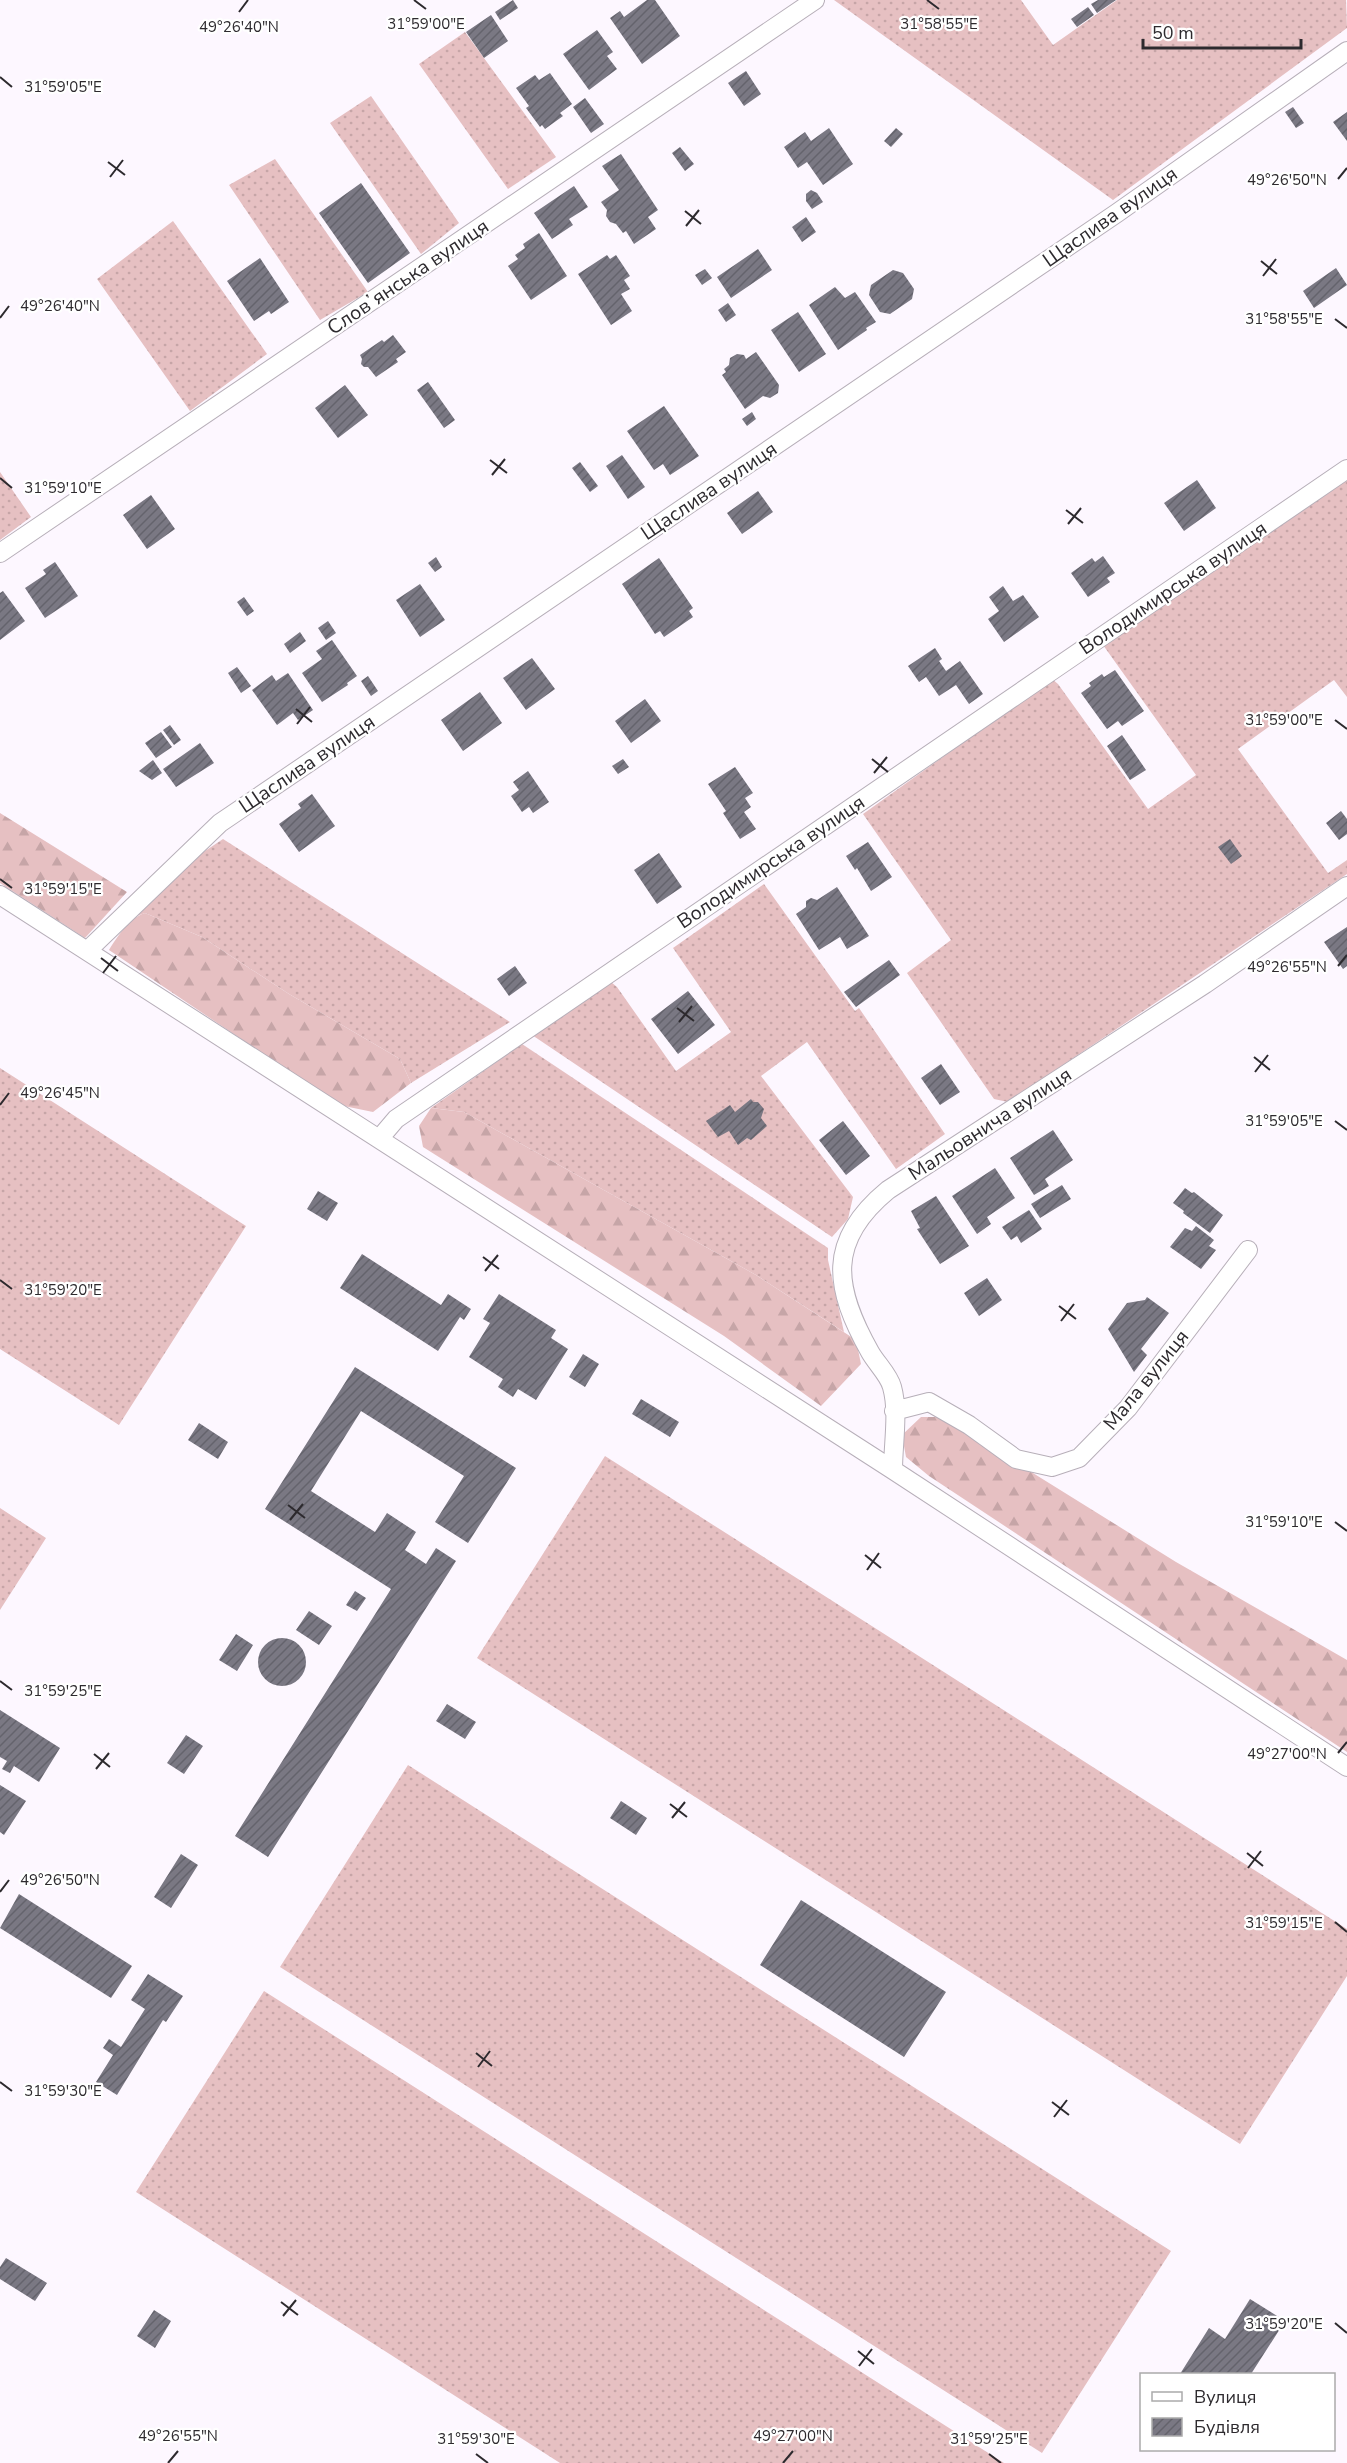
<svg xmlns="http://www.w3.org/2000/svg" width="1347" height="2463" viewBox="0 0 1347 2463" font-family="'Nunito Sans',sans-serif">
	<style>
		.grass { fill: url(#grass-dots) }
		.forest { fill: url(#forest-firs) }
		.building { fill: url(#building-hatch) }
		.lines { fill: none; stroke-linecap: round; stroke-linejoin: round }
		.minor-casing { stroke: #b7afb9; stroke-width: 20 }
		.minor { stroke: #fff; stroke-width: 18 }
		.ticks { fill: none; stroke: #2d2a2e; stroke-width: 2 }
		.labels { text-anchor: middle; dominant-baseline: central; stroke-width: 4.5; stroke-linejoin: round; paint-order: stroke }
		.street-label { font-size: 20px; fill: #2d2a2e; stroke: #fff }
		.ticks-label { font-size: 15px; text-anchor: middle; fill: #2d2a2e; stroke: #fff; stroke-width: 4.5; stroke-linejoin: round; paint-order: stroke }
	</style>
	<defs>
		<pattern id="grass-dots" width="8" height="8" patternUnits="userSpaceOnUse" patternTransform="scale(1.5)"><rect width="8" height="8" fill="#e6c0c2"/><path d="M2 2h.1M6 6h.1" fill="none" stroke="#c6a5a7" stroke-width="1.8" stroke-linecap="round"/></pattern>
		<pattern id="forest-firs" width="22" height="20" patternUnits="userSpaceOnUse" patternTransform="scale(1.5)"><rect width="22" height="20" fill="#e6c0c2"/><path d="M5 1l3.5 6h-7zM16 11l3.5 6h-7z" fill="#c6a5a7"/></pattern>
		<pattern id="building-hatch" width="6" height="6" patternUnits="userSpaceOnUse" patternTransform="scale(1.5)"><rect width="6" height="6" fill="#7a7883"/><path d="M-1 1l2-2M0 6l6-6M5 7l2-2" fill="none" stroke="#64636c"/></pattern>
	</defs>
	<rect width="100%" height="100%" fill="#fdf7ff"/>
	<path class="grass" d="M834,0h187l32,45 64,-45h229l1,28 -234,172z
		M465,32l91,125 -48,32 -89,-125z
		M371,96l88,127 -38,31 -91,-131z
		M275,159l93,133 -48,28 -91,-135z
		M173,221l94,133 -77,57 -93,-132z
		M0,472l31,45 -31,23z
		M1347,477v220l-13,-17 -96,69 90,124 19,-13v14l-339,228 -14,-3 -87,-126 44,-33 -88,-126 189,-135 6,5 90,125 48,-34 -93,-130z
		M223,839l287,183 -99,61 -11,-24 -111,-65 -87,-57 -57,-24 -8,3 62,-61z
		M764,884l91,127 4,-3 86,126 -49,35 -89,-127 -46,34 92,121 -5,22 -16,18 -300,-202 79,-53 6,5 59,84 55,-39 -58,-84z
		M522,1044l306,204v12l16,72 -88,-57 -292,-163 -33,-4z
		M0,1068l246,158 -127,199 -119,-76z
		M605,1456l742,473v47l-107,168 -763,-486z
		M0,1508l46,30 -46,72z
		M408,1765l763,486 -129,202 -762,-486z
		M264,1991l740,472h-444l-424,-271z"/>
	<path class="forest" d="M0,813l127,79 -42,46 -85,-55z
		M145,913l57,24 87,57 111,65 11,24 -38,29 -34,-7 -230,-155c9,-14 20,-32 36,-37z
		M431,1108l33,4 292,163 100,65 5,24 -40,42 -97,-70 -301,-189 -4,-21z
		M921,1417h22l233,145 171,98v92l-418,-276 -23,-19 -4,-22z"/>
	<path class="building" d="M513,0l5,8 -18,12 -5,-8z
		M647,0h8l25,36 -38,28 -32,-46 10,-7 4,6z
		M1098,0h18l-19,13 -6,-9z
		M1088,7l6,8 -17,12 -6,-8z
		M491,15l17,26 -24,17 -18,-26z
		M597,30l16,22 -6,4 10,13 -28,21 -26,-36z
		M746,71l15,23 -17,12 -16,-23z
		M550,73l22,31 -12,9 3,3 -18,13 -3,-4 -2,2 -14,-19 3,-2 -13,-18 19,-13 4,5z
		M585,98l19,26 -13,9 -18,-26z
		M1293,107l11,16 -8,5 -11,-16z
		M1347,112v29l-14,-19z
		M829,128l24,36 -30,21 -16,-23 -9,6 -14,-21 21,-15 6,9z
		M896,128l7,6 -12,13 -7,-6z
		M680,147l14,17 -9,7 -13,-18z
		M621,154l37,56 -10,7 8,12 -22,15 -8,-13 -3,2 -7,-9 -6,-2 -4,-6 1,-6 -6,-8 18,-12 -17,-24z
		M361,183l49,70 -42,30 -49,-70z
		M574,186l14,21 -19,12 4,6 -21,14 -18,-26z
		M811,190l6,3 6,9 -11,7 -6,-8v-7z
		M806,217l10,15 -14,10 -10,-15z
		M539,233l28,43 -36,24 -23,-34 10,-7 -3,-4 10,-7 -2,-4z
		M758,249l14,21 -41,28 -14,-21z
		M607,255l3,4 6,-4 14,21 -6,4 6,9 -9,5 11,17 -21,14 -33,-51z
		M260,258l29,44 -18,12 -2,-3 -15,10 -27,-40z
		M1336,268l11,17 -33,23 -11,-17z
		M705,269l7,9 -10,7 -7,-10z
		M893,270l10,3 11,16 -2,10 -22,15 -10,-2 -11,-17 2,-10z
		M835,287l10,11 10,-6 21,30 -10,6 1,2 -29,20 -29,-45z
		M728,303l8,12 -10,7 -8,-12z
		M798,312l28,42 -27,18 -28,-42z
		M393,335l13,17 -10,7 2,3 -22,15 -8,-10h-4l-3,-3 1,-5 -2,-4 22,-15 2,2z
		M756,352l23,33 -1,8 -8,5 -7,-2 -18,13 -23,-34 4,-3 -2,-3 5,-4 1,-7 7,-4 7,1 2,4z
		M428,382l27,38 -11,8 -27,-38z
		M345,385l23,30 -30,23 -23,-30z
		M664,406l35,50 -29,19 -7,-11 -9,6 -27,-39z
		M752,412l4,7 -9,7 -5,-7z
		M622,455l23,32 -17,12 -22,-33z
		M580,462l18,24 -8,6 -18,-24z
		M1197,480l19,28 -32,23 -20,-28z
		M758,491l15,21 -31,22 -15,-21z
		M151,495l24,34 -28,20 -24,-34z
		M1103,556l12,17 -8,5 3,4 -22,15 -17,-24 21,-15 3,4z
		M436,557l6,10 -7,5 -7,-9z
		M659,558l34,50 -4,3 4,6 -29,20 -4,-6 -5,3 -33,-50z
		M55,562l23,34 -33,22 -20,-30 21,-14 -3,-4z
		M420,584l25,36 -25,17 -24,-37z
		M1003,586l10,15 10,-6 16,22 -35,25 -16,-23 11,-8 -10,-14z
		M3,591l22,30 -25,19v-47z
		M244,597l10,14 -7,5 -10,-14z
		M328,621l8,12 -10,7 -8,-12z
		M300,632l6,9 -16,12 -6,-9z
		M332,640l25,36 -10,7 1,2 -26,17 -20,-29 20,-14 -6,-8z
		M935,648l7,11 -3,2 7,10 14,-10 23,33 -14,10 -13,-19 -17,11 -13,-19 -7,5 -11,-16z
		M532,658l23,31 -29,21 -23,-32z
		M237,667l14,19 -10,7 -13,-20z
		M1115,670l29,41 -22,15 -4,-5 -11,8 -26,-36 10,-7 -2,-3 13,-9 2,3z
		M288,673l25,37 -15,10 -5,-7 -16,12 -25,-35 20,-15 4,6z
		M368,676l10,15 -7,5 -10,-15z
		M480,692l22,31 -39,28 -22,-31z
		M645,699l16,22 -30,22 -16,-22z
		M170,725l11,15 -7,5 -11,-15z
		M161,732l11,15 -16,11 -11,-15z
		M1122,735l24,35 -16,10 -23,-34z
		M200,743l14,20 -38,24 -13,-18z
		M623,759l6,8 -11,7 -6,-8z
		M153,760l9,13 -10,7 -13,-9z
		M735,767l18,26 -8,5 6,9 -7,5 12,17 -16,10 -17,-26 3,-2 -18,-27z
		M528,771l21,31 -16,11 -4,-6 -7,5 -11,-16 8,-6 -6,-8z
		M312,794l23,32 -36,26 -20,-28 22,-16 -3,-4z
		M1341,811l6,8v15l-8,6 -13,-17z
		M1230,839l12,17 -11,8 -13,-17z
		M868,842l24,35 -21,14 -14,-23 -2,2 -9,-14z
		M659,853l23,34 -25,17 -23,-34z
		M837,887l32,49 -22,13 -7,-12 -21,13 -23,-36 10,-7v-6l5,-3 6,2z
		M1347,927v39l-4,3 -19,-27z
		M889,960l11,15 -44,32 -12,-15z
		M515,966l12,17 -18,13 -12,-17z
		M688,991l27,34 -37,29 -27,-35z
		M941,1064l19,28 -20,13 -19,-27z
		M751,1099l2,3h5l6,7 -3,9 6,8 -16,14 -4,-2 -9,7 -9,-14 -11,6 -12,-16 24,-16 5,7z
		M843,1121l27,35 -24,19 -27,-35z
		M1053,1130l20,30 -28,19 4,7 -15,9 -24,-37z
		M995,1168l20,30 -28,19 4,7 -14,10 -25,-38z
		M1062,1185l9,14 -31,19 -9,-14z
		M1185,1188l7,5 2,-1 29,23 -13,18 -27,-20 1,-2 -11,-8z
		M318,1191l20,12 -11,18 -20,-12z
		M936,1196l33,50 -29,18 -23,-35 3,-1 -9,-17z
		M1029,1210l13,19 -21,14 -4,-7 -6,4 -9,-13z
		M1196,1226l18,14 -5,6 7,4 -15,19 -31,-22 15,-19 7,3z
		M362,1254l79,51 7,-11 23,15 -7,11 -4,-3 -22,34 -98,-63z
		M987,1278l15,22 -23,16 -15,-23z
		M499,1294l57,36 -5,8 17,11 -32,51 -18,-11 -5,8 -15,-10 5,-8 -34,-22 21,-34 -7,-4z
		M1147,1297l22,16 -28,36 6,6 -13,17 -26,-43 19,-26 18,-3z
		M583,1354l16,10 -14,23 -16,-10z
		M355,1367l161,101 -48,75 -33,-21 29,-46 -103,-65 -50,80 64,41 12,-19 29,19 -11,18 21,14 10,-16 20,13 -188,296 -33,-21 156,-247 -126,-80z
		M641,1399l38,23 -9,15 -38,-23z
		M199,1423l29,19 -10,17 -30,-19z
		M355,1591l11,7 -9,13 -11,-6z
		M309,1611l23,15 -13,19 -23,-15z
		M236,1634l17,11 -16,26 -18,-11z
		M258 1662a24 24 0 1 1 48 0a24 24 0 1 1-48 0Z
		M447,1704l29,18 -11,17 -29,-18z
		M0,1710l60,38 -21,34 -25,-16 -4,7 -8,-4 5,-8 -7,-4z
		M186,1735l17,11 -19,28 -17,-11z
		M0,1785l26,16 -22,34 -4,-3z
		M621,1801l26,17 -11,17 -26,-17z
		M181,1854l17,11 -27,43 -17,-11z
		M19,1894l113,72 -21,32 -111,-70z
		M801,1900l145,92 -42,65 -144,-92z
		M148,1974l35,22 -17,26 -3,-2 -46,75 -21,-13 17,-27 -10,-7 6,-9 12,8 24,-38 -14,-9z
		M6,2258l41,25 -12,18 -35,-22v-12z
		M1250,2299l35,22 -34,53h-71l29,-46 16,11z
		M154,2310l17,11 -16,27 -18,-12z"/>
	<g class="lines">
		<g class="minor-casing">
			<path id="minor" d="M0,553l815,-553
				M0,895l893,575 454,297
				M87,951l133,-128 897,-610 230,-162
				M379,1139l17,-20 951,-650
				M894,1411l35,-9 40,23 47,34 36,8 27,-9 49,-50 120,-158
				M893,1470c0,-26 6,-58 -1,-83 -3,-12 -16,-24 -22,-35 -36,-64 -44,-111 18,-162l317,-206 142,-98"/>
		</g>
		<use href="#minor" class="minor"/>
	</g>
	<path class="ticks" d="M414,0l12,9M927,0l12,9M239,12l9,-12M0,77l12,10M108,162l17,13M110,177l13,-17M1338,179l9,-11M685,211l16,13M686,226l13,-16M1261,261l16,13M1263,276l13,-17M0,318l9,-12M1335,319l12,9M490,460l17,13M492,475l13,-16M0,478l12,10M1066,510l17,13M1068,524l13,-16M296,709l16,13M1335,720l12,9M297,724l13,-17M872,759l16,13M874,773l13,-16M0,879l12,9M101,958l17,13M1338,966l9,-11M103,973l13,-17M677,1008l17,13M679,1022l13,-16M1254,1057l16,13M1255,1072l13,-17M0,1105l9,-12M1335,1121l12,9M483,1257l16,12M485,1271l13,-16M0,1280l12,9M1059,1306l17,13M1061,1321l13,-17M288,1505l17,13M290,1520l13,-16M1335,1522l12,9M865,1555l16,13M867,1570l12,-17M0,1681l12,9M1338,1753l9,-11M94,1754l16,13M96,1769l13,-16M670,1804l17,13M672,1818l13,-16M1247,1853l16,13M1248,1868l13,-17M0,1892l9,-12M1335,1922l12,10M476,2053l16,13M478,2067l12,-16M0,2082l12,9M1052,2102l17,13M1054,2117l13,-17M281,2302l17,13M283,2316l13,-16M1335,2323l12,10M858,2351l16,13M859,2366l13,-17M476,2454l12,9M989,2454l12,9M168,2463l10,-12M783,2463l10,-12"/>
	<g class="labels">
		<g class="street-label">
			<text transform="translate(1110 217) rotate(-35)">Щаслива вулиця</text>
			<text transform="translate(408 277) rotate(-34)">Словʼянська вулиця</text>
			<text transform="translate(709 491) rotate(-34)">Щаслива вулиця</text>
			<text transform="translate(1173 588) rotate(-34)">Володимирська вулиця</text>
			<text transform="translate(307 764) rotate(-34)">Щаслива вулиця</text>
			<text transform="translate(771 862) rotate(-34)">Володимирська вулиця</text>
			<text transform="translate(990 1124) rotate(-33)">Мальовнича вулиця</text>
			<text transform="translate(1146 1380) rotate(-51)">Мала вулиця</text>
		</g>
	</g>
	<g class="ticks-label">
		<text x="426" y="29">31°59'00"E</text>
		<text x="939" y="29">31°58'55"E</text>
		<text x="239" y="32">49°26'40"N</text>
		<text x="63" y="92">31°59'05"E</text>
		<text x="1287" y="185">49°26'50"N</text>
		<text x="60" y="311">49°26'40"N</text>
		<text x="1284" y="324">31°58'55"E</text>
		<text x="63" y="493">31°59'10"E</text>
		<text x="1284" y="725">31°59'00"E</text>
		<text x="63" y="894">31°59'15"E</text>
		<text x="1287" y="972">49°26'55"N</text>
		<text x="60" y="1098">49°26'45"N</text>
		<text x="1284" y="1126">31°59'05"E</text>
		<text x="63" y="1295">31°59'20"E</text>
		<text x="1284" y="1527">31°59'10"E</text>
		<text x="63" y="1696">31°59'25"E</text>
		<text x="1287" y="1759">49°27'00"N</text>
		<text x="60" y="1885">49°26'50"N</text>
		<text x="1284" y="1928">31°59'15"E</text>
		<text x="63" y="2096">31°59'30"E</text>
		<text x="1284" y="2329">31°59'20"E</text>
		<text x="178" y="2441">49°26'55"N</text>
		<text x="793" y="2441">49°27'00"N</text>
		<text x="476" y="2444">31°59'30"E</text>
		<text x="989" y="2444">31°59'25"E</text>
	</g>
	<rect x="1140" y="2373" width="195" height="78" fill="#ffffff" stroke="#abaaab" stroke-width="1.5"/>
	<rect x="1152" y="2392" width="30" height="9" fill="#ffffff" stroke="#abaaab" stroke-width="1.5"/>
	<text x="1194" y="2403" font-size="18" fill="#2d2a2e">Вулиця</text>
	<rect x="1152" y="2418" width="30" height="18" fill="url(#building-hatch)" stroke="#abaaab" stroke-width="1.5"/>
	<text x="1194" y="2433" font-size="18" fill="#2d2a2e">Будівля</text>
	<path d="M1143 39v9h158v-9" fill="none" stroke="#2d2a2e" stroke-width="3"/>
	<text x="1152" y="39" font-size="18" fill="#2d2a2e" stroke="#ffffff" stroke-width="4.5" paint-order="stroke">50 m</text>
</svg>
